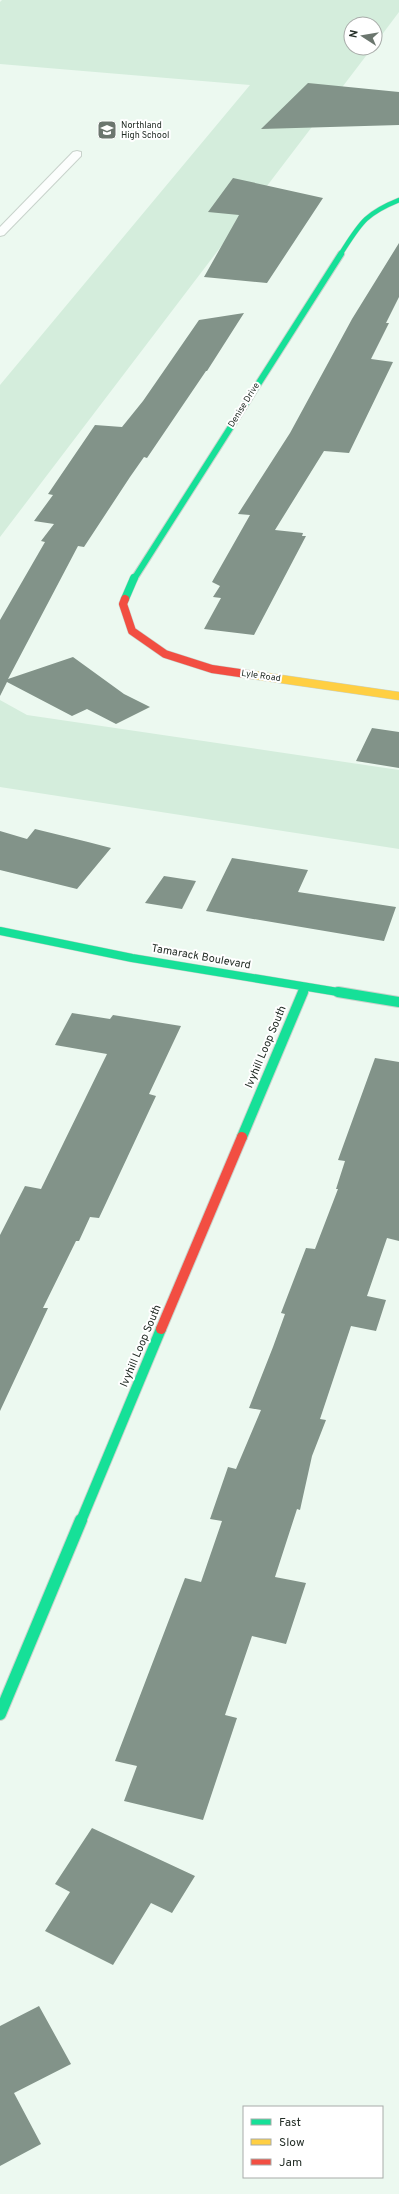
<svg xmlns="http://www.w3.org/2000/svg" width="399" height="2194" viewBox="0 0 399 2194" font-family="Overpass,sans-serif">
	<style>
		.green { fill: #d4eddc }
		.building { fill: #829389 }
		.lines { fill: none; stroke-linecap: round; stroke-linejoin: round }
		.lane-casing { stroke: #c8d2cb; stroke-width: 2 }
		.fast-far4-casing { stroke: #c8d2cb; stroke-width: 5.5 }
		.fast-far3-casing { stroke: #c8d2cb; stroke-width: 8 }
		.fast-far2-casing { stroke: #c8d2cb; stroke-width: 9 }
		.fast-far1-casing { stroke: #c8d2cb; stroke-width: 12 }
		.fast-casing { stroke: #c8d2cb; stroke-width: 14 }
		.slow-casing { stroke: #c8d2cb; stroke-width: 9 }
		.jam-far1-casing { stroke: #c8d2cb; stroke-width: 9 }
		.jam-casing { stroke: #c8d2cb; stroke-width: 12 }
		.lane { fill: #fcfefd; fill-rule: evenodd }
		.fast-far4 { stroke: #16e098; stroke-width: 4.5 }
		.fast-far3 { stroke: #16e098; stroke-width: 6 }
		.fast-far2 { stroke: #16e098; stroke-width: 8 }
		.fast-far1 { stroke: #16e098; stroke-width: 10 }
		.fast { stroke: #16e098; stroke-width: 12 }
		.slow { stroke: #ffcf43; stroke-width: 8 }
		.jam-far1 { stroke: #f24e42; stroke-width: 8 }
		.jam { stroke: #f24e42; stroke-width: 10 }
		.labels { text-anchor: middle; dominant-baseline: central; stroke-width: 4; stroke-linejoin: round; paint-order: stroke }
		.far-poi-label { font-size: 9px; fill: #252f28; stroke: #fff; text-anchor: start }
		.far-street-label { font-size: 9px; fill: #252f28; stroke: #fff }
		.street-label { font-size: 11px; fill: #252f28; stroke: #fff }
	</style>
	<rect width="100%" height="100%" fill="#ecf9f0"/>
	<path class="green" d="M2,0h397v12l-24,32v-20h-24v24h21l-372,489v-152l250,-300 -250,-21v-62z
		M0,700l27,15 372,55v79l-399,-62z"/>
	<path class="building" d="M308,83l91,9v33l-138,4z
		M233,178l90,20 -56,85 -63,-6 35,-62 -31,-3z
		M399,243v54l-13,26h3l-18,36 22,3 -44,91 -25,-2 -49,79 28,3 -1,3h4l-52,99 -50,-6 17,-31 -8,-1 7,-11 -8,-4 38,-67 -12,-1 52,-81 62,-114z
		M244,313l-37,58h-1l-59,87 -3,-1 -14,20 -46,70 -6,-1 -70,133 65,-22 51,37 26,13 -34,17 -29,-15 -15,7 -65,-34 -7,14v-76l45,-78 -4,-1 13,-17 -20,-3 19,-26 -5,-1 47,-69 27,2 21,-26 56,-81z
		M372,728l27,4v36l-43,-7z
		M35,829l53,13 23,6 -34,41 -77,-19v-39l27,8z
		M232,858l76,12 -10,22 98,15 -12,34 -178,-30z
		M164,876l32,5 -14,28 -37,-6z
		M72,1013l38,6 3,-4 68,11 -32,68 7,2 -57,122 -9,-1 -11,24h-3l-33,67h5l-48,103v-176l25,-49 16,3 66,-135 -52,-9z
		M375,1058l24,4v179l-12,-3 -20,58 19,4 -10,31 -25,-5 -31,93 6,1 -14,36 -12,54 -3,-1 -22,68 31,6 -20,61 -34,-8 -27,79 12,3 -34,102 -79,-19 13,-35 -22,-5 70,-183 16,4 21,-61 -12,-2 18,-52 8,2 25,-59 -12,-2 24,-61 12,-33 -4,-1 25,-65 9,1 23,-60h-2l9,-28 -7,-1z
		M92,1828l103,48 -23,37 -21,-10 -38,62 -68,-34 25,-39 -15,-8z
		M39,2006l32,58 -57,29 27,51 -41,22v-140z"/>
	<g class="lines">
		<g class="lane-casing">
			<path id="lane" d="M77,151l4,1v4l-77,79 -4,1v-9l73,-75z"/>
		</g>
		<g class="fast-far4-casing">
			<path id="fast-far4" d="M340,255c20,-31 24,-41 59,-55"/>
		</g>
		<g class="fast-far3-casing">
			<path id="fast-far3" d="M134,579l207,-325"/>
		</g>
		<g class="fast-far2-casing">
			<path id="fast-far2" d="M125,599l9,-21
				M0,931l132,27 212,35
				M303,993l2,-6"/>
		</g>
		<g class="fast-far1-casing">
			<path id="fast-far1" d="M338,992l61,10
				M242,1137l61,-145
				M81,1521l80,-192"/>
		</g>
		<g class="fast-casing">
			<path id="fast" d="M0,1714l81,-194"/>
		</g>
		<g class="slow-casing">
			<path id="slow" d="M253,675l146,21"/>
		</g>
		<g class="jam-far1-casing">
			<path id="jam-far1" d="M125,599l-2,5 9,27 33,23 47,15 41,6"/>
		</g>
		<g class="jam-casing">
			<path id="jam" d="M161,1329l81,-192"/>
		</g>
		<use href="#lane" class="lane"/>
		<use href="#fast-far4" class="fast-far4"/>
		<use href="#fast-far3" class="fast-far3"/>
		<use href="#fast-far2" class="fast-far2"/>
		<use href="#fast-far1" class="fast-far1"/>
		<use href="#fast" class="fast"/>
		<use href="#slow" class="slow"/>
		<use href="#jam-far1" class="jam-far1"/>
		<use href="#jam" class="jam"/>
	</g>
	<defs>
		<g id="school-square" transform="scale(1)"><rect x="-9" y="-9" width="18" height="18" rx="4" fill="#6b766e" stroke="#fff"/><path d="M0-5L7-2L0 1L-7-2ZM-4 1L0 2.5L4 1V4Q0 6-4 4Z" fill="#fff"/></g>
	</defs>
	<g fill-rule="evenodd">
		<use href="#school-square" x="107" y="130"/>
	</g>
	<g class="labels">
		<g class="far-poi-label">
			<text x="121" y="125">Northland<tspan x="121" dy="10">High School</tspan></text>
		</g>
		<g class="far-street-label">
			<text transform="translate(244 405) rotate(-58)">Denise Drive</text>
			<text transform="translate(261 676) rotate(8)">Lyle Road</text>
		</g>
		<g class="street-label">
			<text transform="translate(201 957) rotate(10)">Tamarack Boulevard</text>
			<text transform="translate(266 1047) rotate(-67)">Ivyhill Loop South</text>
			<text transform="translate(141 1346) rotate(-67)">Ivyhill Loop South</text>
		</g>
	</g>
	<rect x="243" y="2106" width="140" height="72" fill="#ffffff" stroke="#a8aca9"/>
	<rect x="251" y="2119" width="20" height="6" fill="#16e098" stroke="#a8aca9"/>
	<text x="279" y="2126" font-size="12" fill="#252f28">Fast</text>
	<rect x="251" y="2139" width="20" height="6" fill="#ffcf43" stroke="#a8aca9"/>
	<text x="279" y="2146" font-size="12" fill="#252f28">Slow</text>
	<rect x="251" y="2159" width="20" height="6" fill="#f24e42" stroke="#a8aca9"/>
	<text x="279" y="2166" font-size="12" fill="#252f28">Jam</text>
	<g transform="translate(363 36) rotate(282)"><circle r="19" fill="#ffffff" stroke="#a8aca9"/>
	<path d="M0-3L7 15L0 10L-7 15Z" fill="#6b766e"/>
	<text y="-6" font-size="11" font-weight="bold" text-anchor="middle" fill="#252f28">N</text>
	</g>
</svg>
